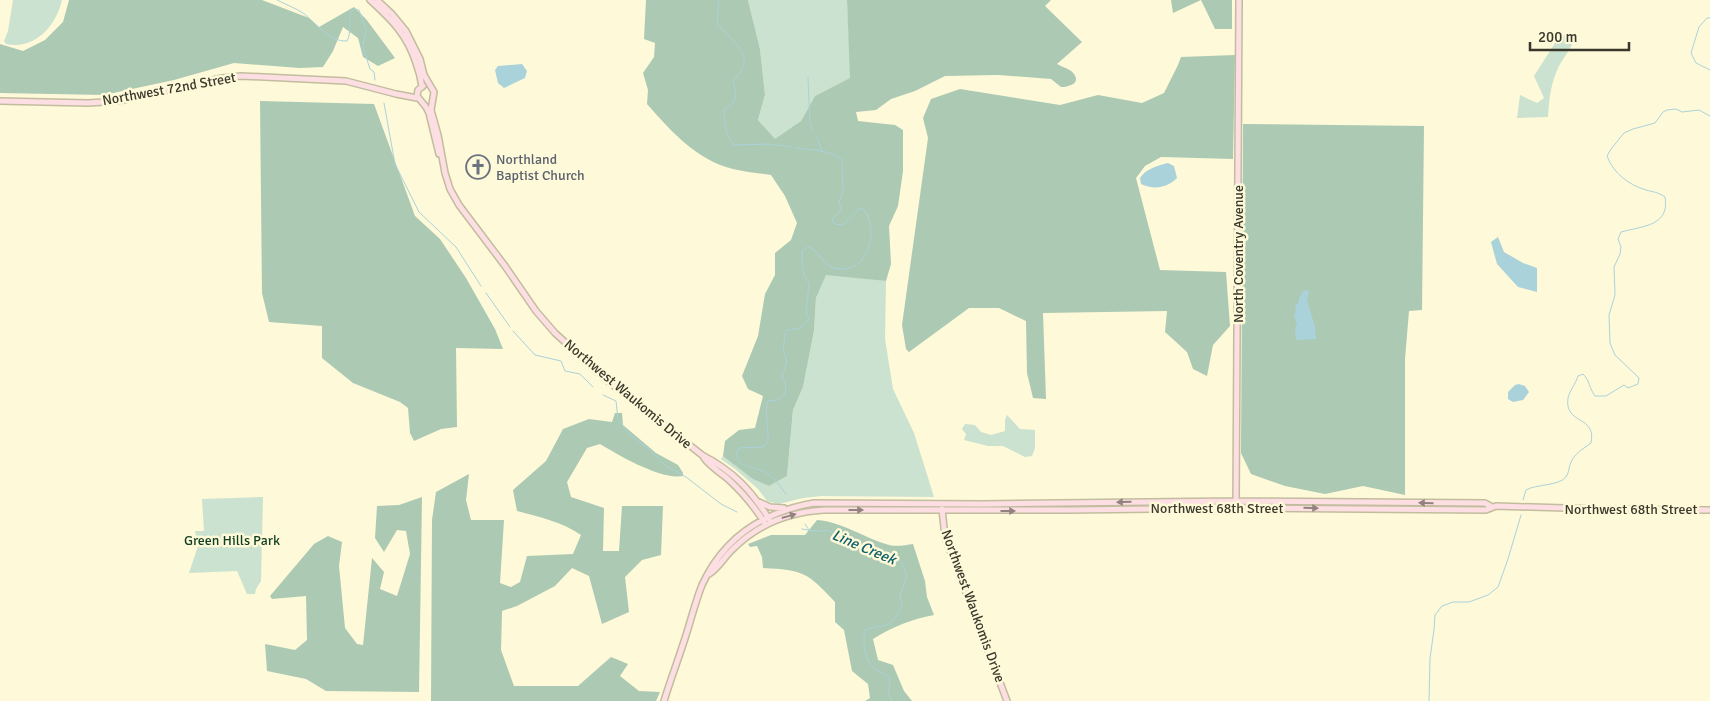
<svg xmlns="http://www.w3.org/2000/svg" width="1710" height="701" viewBox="0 0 1710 701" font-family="Signika,sans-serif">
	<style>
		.green { fill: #cae2cf }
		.forest { fill: #acc9b3 }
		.water { fill: #aad2da }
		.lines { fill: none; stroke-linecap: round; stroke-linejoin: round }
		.stream { stroke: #aad2da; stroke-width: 1 }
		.secondary-casing { stroke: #c2bd9e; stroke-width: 8 }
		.secondary { stroke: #fddee3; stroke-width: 5 }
		.oneway { fill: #92837e }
		.labels { text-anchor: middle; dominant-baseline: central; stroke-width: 5; stroke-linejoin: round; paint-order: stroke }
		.street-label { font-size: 14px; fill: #3a382c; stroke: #fef9d8 }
		.worship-label { font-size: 14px; fill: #5b616d; stroke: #fef9d8; text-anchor: start }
		.park-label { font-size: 14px; fill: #0f3f21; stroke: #fef9d8 }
		.water-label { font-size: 15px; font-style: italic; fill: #0d5f6c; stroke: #fef9d8 }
	</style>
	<rect width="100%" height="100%" fill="#fef9d8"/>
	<path class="green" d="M13,0h49c-6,26 -27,50 -56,44l-2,-3 4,-10z
		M748,0h99l4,78 -36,18 -14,25 -26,19 -17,-20 7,-25 -5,-46z
		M1572,33h4c-2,12 -11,22 -17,33 -8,16 -10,33 -11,51l-31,1 3,-23 17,8 7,-5 -10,-22 25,-39z
		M826,274l60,7 -1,58 8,50 21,44 20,64 -113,-1 -18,2 -24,6 -12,-3 -9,-12 -23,-20 -14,-10 2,-3 46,30 18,-10 6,-66 10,-23 11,-56 2,-33z
		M1007,415l13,14 15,1v18l-3,8 -7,1 -22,-11h-15l-24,-6 2,-6 -4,-5 3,-5 10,1 6,7 10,3 14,-4v-11z
		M263,497l-2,84 -5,8 -1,5h-8l-10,-23 -48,2 9,-27 -3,-15h9l-2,-32z"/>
	<path class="forest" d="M69,0h193l47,18 10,9 35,-20 12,12 29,39 -17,8 -15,-9 -5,-19 -15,-11 -10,24 -10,16 -23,1 -66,-5 -60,17 -70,15 -104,-2v-49l23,7 22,-11 18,-18z
		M646,0h102l12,49 5,46 -7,25 17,19 26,-18 14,-25 35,-18 -3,-78h204l-6,6 37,36 -25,22c5,3 14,5 17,10 7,10 -6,13 -13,13l-10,-8 -53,-4 -53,1 -30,15 -24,8 -15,11 -20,2 2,9 37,4 8,5v41l-5,35 -9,20 2,38 -5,17 -60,-6 -10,23 -2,33 -11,56 -10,23 -6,66 -18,10 -16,-7 -30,-23 2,-15 14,-11 16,-2 8,-32 -15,-7 -6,-13 16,-40 7,-42 10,-19v-22l16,-13 6,-17 -12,-27 -14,-21c-13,-2 -26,-3 -38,-6 -37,-9 -62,-38 -86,-65l1,-14 -5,-17 11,-16 1,-14 -11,-4z
		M1171,0h61v29h-17l-14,-29 -28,13z
		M1235,55l-2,104 -72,-2 -16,9 -9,12 24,92 66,2 4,54 -17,19 -6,31 -14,-7 -6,-17 -22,-20 2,-21 -124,2 3,86 -13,-1 -6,-25 -1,-52 -27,-13h-30l-60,44 -3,-3 -4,-24 26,-187 -5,-20 8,-19 29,-10 100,16 38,-10 44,8 22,-10 14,-28 3,-8z
		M260,101l114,3 41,112 25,23 26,39 29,51 8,20 -47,-1 1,79 -16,2 -27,12 -4,-8 -2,-25 -8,-6 -47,-19 -31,-25v-32l-53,-4 -7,-29z
		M1243,124l181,2 -2,184 -13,1 -4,48v136l-42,-9 -38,8 -40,-8 -34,-12 -10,-21z
		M615,413h7l1,12 33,28 22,12 5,8v3c-22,4 -63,-20 -83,-32l-13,4 -20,34 4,15 33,11 -1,43h16l3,-45h41l-2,49 -19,5 -17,17 4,35 -27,12 -13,-48 -17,-8 -17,18 -38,20 -15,5 -1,39 13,36h64l33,-29 17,7 -8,12 19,15 21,1 -4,9h-225l1,-181 4,-28 33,-18 -3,26 5,20h33l-4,63 11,4 9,-5 7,-26 46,-2 8,-19c-19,-13 -41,-18 -64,-24l-4,-21 33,-29 17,-32 26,-10 23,3z
		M422,497l-3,195 -93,-1 -20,-12 -39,-8 -2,-27 30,6 12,-10 -1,-44 -34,3 -2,-3 44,-52 14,-8 14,6 -3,24 6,62 12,16 6,1 9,-87 12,14 -4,17 17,7 13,-42 -4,-23 -9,-1 -13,22 -9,-14 2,-32 22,-1z
		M817,520c26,2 47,18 72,25 8,2 17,0 24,-1l12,37 2,16 7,18c-22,4 -42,12 -61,24l5,21 15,5 11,26 8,10h-47l5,-3 -2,-14 -16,-13 -8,-41 -9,-8v-20c-28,-30 -32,-32 -72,-34l-1,-11 -5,-11 -7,1 -2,-3 23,-9h34z"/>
	<path class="water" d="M522,64l5,7 -2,7 -21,10 -6,-5 -3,-13 3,-4z
		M1168,163l6,3 3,12c-10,10 -23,12 -36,6l-1,-6c7,-10 17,-12 28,-15z
		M1498,237l6,15 19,11 14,5v24l-19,-5 -21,-23 -6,-22z
		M1304,290l5,1 -2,9 8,27 1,12 -20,1 -1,-12 2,-4 -3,-8 2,-5 -1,-5 4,-4v-4z
		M1519,384l6,2 4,6 -6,8 -10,2 -5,-3v-7l7,-7z"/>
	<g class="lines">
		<path class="stream" d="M277,0c8,4 18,8 26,13 13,10 26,29 44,28 5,-9 1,-20 4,-30l4,-2 4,1 7,20 -3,17 7,22 4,3 1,8
			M719,0l-2,24c9,10 30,26 27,39 -1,7 -7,13 -11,18l3,13 -2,8 -10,8c1,13 1,25 10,35l35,-1 22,3
			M1710,18h-3l-8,9 -8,26 5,10 14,7
			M808,78l2,45 3,8
			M384,103l11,61 24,48 37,35 25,39
			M817,138l5,13
			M486,293l24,34
			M513,331l22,24 26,6 4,10 15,3 13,13
			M603,395l13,6 2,18 11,15 20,15 17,17 20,11 35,27 16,8
			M786,494c-6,-8 -13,-19 -23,-23 -11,-5 -27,-3 -26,-19l2,-4 24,-1 5,-5c1,-13 -4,-29 0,-41l10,-1 7,-6 1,-8 -4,-10 5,-14 -4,-12 2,-15 2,-5c10,-1 17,-2 22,-11l-3,-6 3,-30c-8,-10 -7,-19 -7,-32l6,-4c13,3 14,21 31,22 27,2 38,-31 29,-52 -2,-4 -3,-7 -7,-9 -10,5 -14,22 -28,15v-5l8,-8 -2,-9 4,-9 -1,-32c-13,-11 -32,-10 -47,-12
			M1523,500l3,-10c10,-6 33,-4 40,-13 3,-4 3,-11 5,-15 4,-9 12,-13 20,-19 6,-28 -27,-18 -23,-45 1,-6 8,-15 10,-22l5,-2c7,7 6,14 12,22h11l18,-11 4,3 10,-4 1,-6 -24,-23 -5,-12 -1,-28 6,-20 -1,-28 6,-13 1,-7 -3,-8 3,-7c22,-6 49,-6 44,-35 -7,-5 -12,-5 -19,-7 -17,-5 -33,-17 -39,-34l4,-7 13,-16 9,-4 22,-6 8,-11 4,-2 9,-1 6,3 17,-2 11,6
			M805,524l4,6
			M802,529l12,2h15l43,22 22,3 8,7 5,13 -7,19 2,12c-4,7 -9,16 -16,18 -7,2 -14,2 -21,5 -3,11 0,32 10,39 5,3 10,5 14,8l1,6 -2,11 4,7
			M1429,701l1,-43 4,-28 1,-15 7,-9 11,-4h16l19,-7 10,-8 10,-28 13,-44"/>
		<g class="secondary-casing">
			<path id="secondary" d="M370,0c22,20 37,35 46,63 3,8 5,16 6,24
				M377,0l15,14 14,17 14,28 4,16 10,17 -3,18 7,25 7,38 5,16 9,16 46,61 31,45 19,22 53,48 94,74c31,16 49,35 67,64
				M423,86l-5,4 -1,6 9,11 3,6 10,41
				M0,101l88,2 16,-1 19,-2 99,-22 19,-2 105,5 50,13 21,4
				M704,458c6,8 15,14 24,21 14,13 26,27 36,43
				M759,502l11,5 14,1
				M1236,505l3,-505
				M942,509l3,28 62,164
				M709,574c10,-6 15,-17 24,-25 25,-25 56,-37 91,-39h246l166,-2 250,2 10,-4 102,3 112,1
				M664,701c7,-23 16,-46 23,-69 5,-16 9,-32 15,-47 22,-48 61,-73 112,-82l169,1 253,-3 249,2 7,4"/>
		</g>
		<use href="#secondary" class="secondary"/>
	</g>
	<defs><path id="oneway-solid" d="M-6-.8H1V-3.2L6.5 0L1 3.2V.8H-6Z" transform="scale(1.25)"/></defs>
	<g class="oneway">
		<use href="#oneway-solid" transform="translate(1124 502) rotate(178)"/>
		<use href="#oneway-solid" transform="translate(1426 503) rotate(-179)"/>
		<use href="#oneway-solid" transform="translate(1311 508) rotate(1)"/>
		<use href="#oneway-solid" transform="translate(856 510)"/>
		<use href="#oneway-solid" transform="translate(1008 511)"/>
		<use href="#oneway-solid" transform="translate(789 516) rotate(-16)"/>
	</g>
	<defs>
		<g id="church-ring" transform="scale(1.25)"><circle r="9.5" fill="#fef9d8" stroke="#6b7280" stroke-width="1.5"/><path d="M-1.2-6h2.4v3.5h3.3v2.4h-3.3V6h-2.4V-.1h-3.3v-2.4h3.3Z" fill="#6b7280"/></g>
	</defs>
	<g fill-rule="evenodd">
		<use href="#church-ring" x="478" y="167"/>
	</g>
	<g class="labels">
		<g class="street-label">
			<text transform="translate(169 89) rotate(-10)">Northwest 72nd Street</text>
			<text transform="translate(1238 254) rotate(-90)">North Coventry Avenue</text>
			<text transform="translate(628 394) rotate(40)">Northwest Waukomis Drive</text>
			<text x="1217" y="508">Northwest 68th Street</text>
			<text x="1631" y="509">Northwest 68th Street</text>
			<text transform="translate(973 606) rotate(70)">Northwest Waukomis Drive</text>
		</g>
		<g class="worship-label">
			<text x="496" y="159">Northland<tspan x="496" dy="16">Baptist Church</tspan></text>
		</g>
		<g class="park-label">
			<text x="232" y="540">Green Hills Park</text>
		</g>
		<g class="water-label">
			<text transform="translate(864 547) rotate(23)">Line Creek</text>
		</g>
	</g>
	<path d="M1530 42v8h99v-8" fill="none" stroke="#3a382c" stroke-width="2.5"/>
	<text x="1538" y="42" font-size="15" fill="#3a382c" stroke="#fef9d8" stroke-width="4" paint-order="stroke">200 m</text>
</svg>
